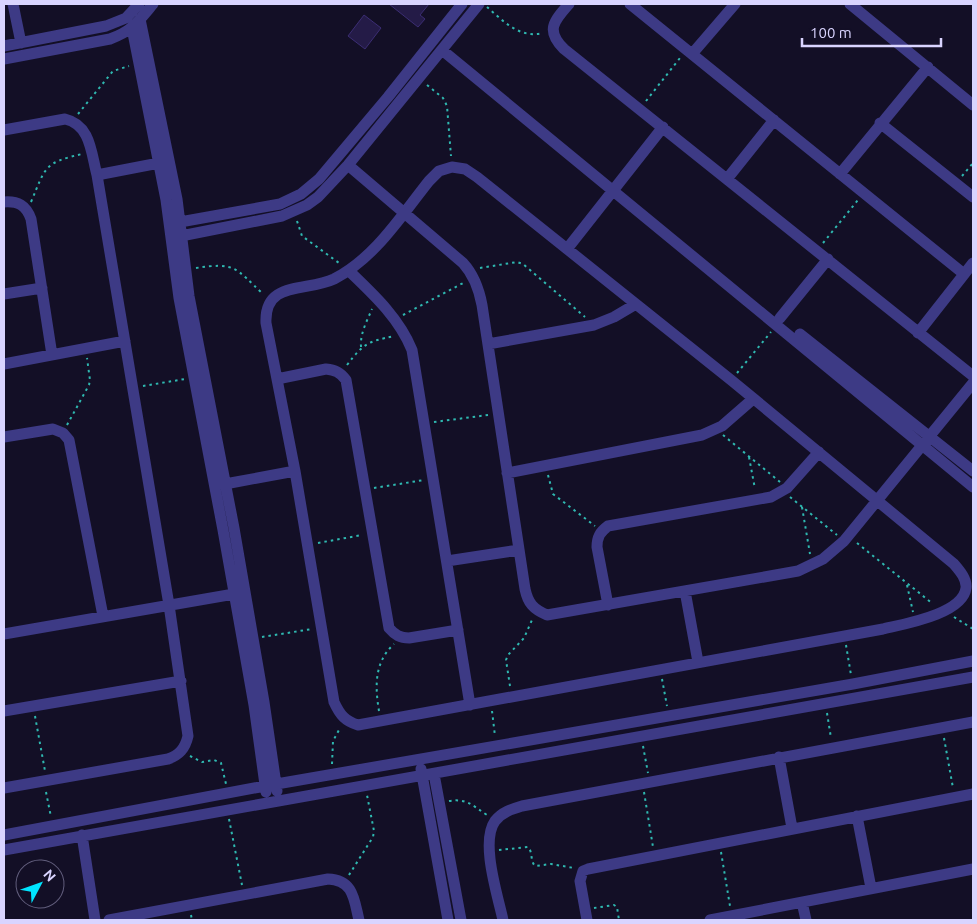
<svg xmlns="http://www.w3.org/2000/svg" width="977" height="924" viewBox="0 0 977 924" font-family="Ubuntu,sans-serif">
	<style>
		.building { fill: #241b47; stroke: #3b2d73 }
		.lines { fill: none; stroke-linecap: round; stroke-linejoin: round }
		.path { stroke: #2fb8b0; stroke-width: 2; stroke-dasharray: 2.5 4; stroke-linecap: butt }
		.street { stroke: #3d3a85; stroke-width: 11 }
	</style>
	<rect width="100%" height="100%" fill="#130f26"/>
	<path class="building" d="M389,4h40l-9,11 5,4 -7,8z
		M364,15l17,13 -16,21 -17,-13z"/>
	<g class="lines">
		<path class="path" d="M487,7c16,14 33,32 56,26
			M427,85l16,13 4,8 4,50
			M646,101l34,-43
			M78,114l35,-43 16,-5
			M962,176l11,-13
			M31,202c15,-35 12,-39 51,-48
			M297,221l5,15 37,27
			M823,243l35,-43
			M196,268c40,-6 39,0 67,26
			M480,268l37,-6 6,2 62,53
			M403,315l62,-33
			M361,347c-1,-14 6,-26 11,-38
			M347,365c17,-22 20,-23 47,-29
			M737,373l34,-41
			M143,386l42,-7
			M434,422l54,-7
			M67,425l22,-40 1,-5 -3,-22
			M723,435l57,47
			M749,457l6,32
			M548,475l5,19 42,32
			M374,488l50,-8
			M790,497l47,38
			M802,507l8,47
			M318,543l44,-8
			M857,543l76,61
			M907,585l6,27
			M954,617l19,12
			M262,637l50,-8
			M846,645l5,30
			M662,679l5,27
			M510,686l-4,-26 2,-5 16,-17 8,-18
			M379,711c-4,-24 -5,-49 15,-67
			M492,711l3,25
			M827,713l4,25
			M35,716l10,55
			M944,738l9,50
			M643,746l5,27
			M190,756l12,6 12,-2 7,3 5,21
			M332,764l1,-23 7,-13
			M46,792l5,25
			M644,792l9,55
			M449,801c18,-3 24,5 38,14
			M229,819l13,66
			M499,850l29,-3c5,5 2,14 7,19l16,-2 23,4
			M721,852l9,54
			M349,875l24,-38 1,-6 -7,-36
			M594,908l20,-3 3,2 2,13
			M191,915l1,5"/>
		<path class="street" d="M13,4l8,39
			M569,4c-15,17 -24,26 -5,45l409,327
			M630,4l334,270
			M850,4l123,101
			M140,19l37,180 12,97 45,232 30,174 13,89
			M132,28l34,172 13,98 44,232 31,175 12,87
			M4,46l102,-20 20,-8 13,-14
			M442,50l531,437
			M692,54l43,-50
			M4,59l106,-20c22,-8 28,-17 43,-35
			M880,123l93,74
			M4,130l61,-11c26,6 26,34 32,56l72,430 19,131c-3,13 -9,19 -20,23l-164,29
			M348,165l115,98c11,12 16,26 19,42l43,284c3,14 8,20 22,26l251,-44 25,-12 21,-18 129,-158
			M452,167l13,2 12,8 254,203 223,184c6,7 13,15 12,24 -3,26 -62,36 -83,41l-525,96c-13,-4 -18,-10 -24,-23l-39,-231 -29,-148c-2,-43 41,-31 68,-44 41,-21 67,-63 95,-98l10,-10z
			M840,174l88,-107
			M97,175l62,-12
			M727,179l47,-59
			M4,202c14,-1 22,3 27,17l21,136
			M180,222l100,-18 21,-10 18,-15 69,-82 74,-93
			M181,236l101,-20 25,-11 11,-8 30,-32 131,-161
			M567,249l96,-122
			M349,271c25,24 50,47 63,79l58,355
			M4,294l38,-6
			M780,318l48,-59
			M918,333l55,-70
			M800,334l173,137
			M488,344l106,-19 20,-8 22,-13
			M4,364l121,-23
			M277,379l49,-10c9,1 14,3 20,11l43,248c6,7 11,10 20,10l49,-8
			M4,437l49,-8 10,4 6,7 34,176
			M507,473l195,-38 20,-9 31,-27
			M225,484l70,-13
			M447,561l72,-11
			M685,591l13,71
			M608,605l-11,-58c0,-10 3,-15 11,-21l163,-29 16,-9 32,-36
			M4,634l230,-40
			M4,711l177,-30
			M779,757l13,71
			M421,769l27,151
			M434,774l27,146
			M857,816l14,72
			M4,835l261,-49 588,-102 120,-23
			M82,835l13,85
			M4,850l969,-173
			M802,902l4,18
			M109,920l219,-41c26,1 26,21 31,41
			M503,920c-5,-24 -23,-78 -8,-99 7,-9 17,-12 27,-15l451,-84
			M587,920l-7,-39 3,-10 5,-2 385,-75
			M710,920l263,-51"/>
	</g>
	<rect width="977" height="924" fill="none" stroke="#d9d4ff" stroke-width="10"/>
	<g transform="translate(40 884) rotate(49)"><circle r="24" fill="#130f26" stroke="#625e7d"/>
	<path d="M0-4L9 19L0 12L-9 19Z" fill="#00e5ff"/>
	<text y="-8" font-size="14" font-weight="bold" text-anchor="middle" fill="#d9d4ff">N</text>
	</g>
	<path d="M802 38v8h139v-8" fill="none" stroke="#d9d4ff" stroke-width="2.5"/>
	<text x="810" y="38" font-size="15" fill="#d9d4ff" stroke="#130f26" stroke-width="4" paint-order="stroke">100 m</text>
</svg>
